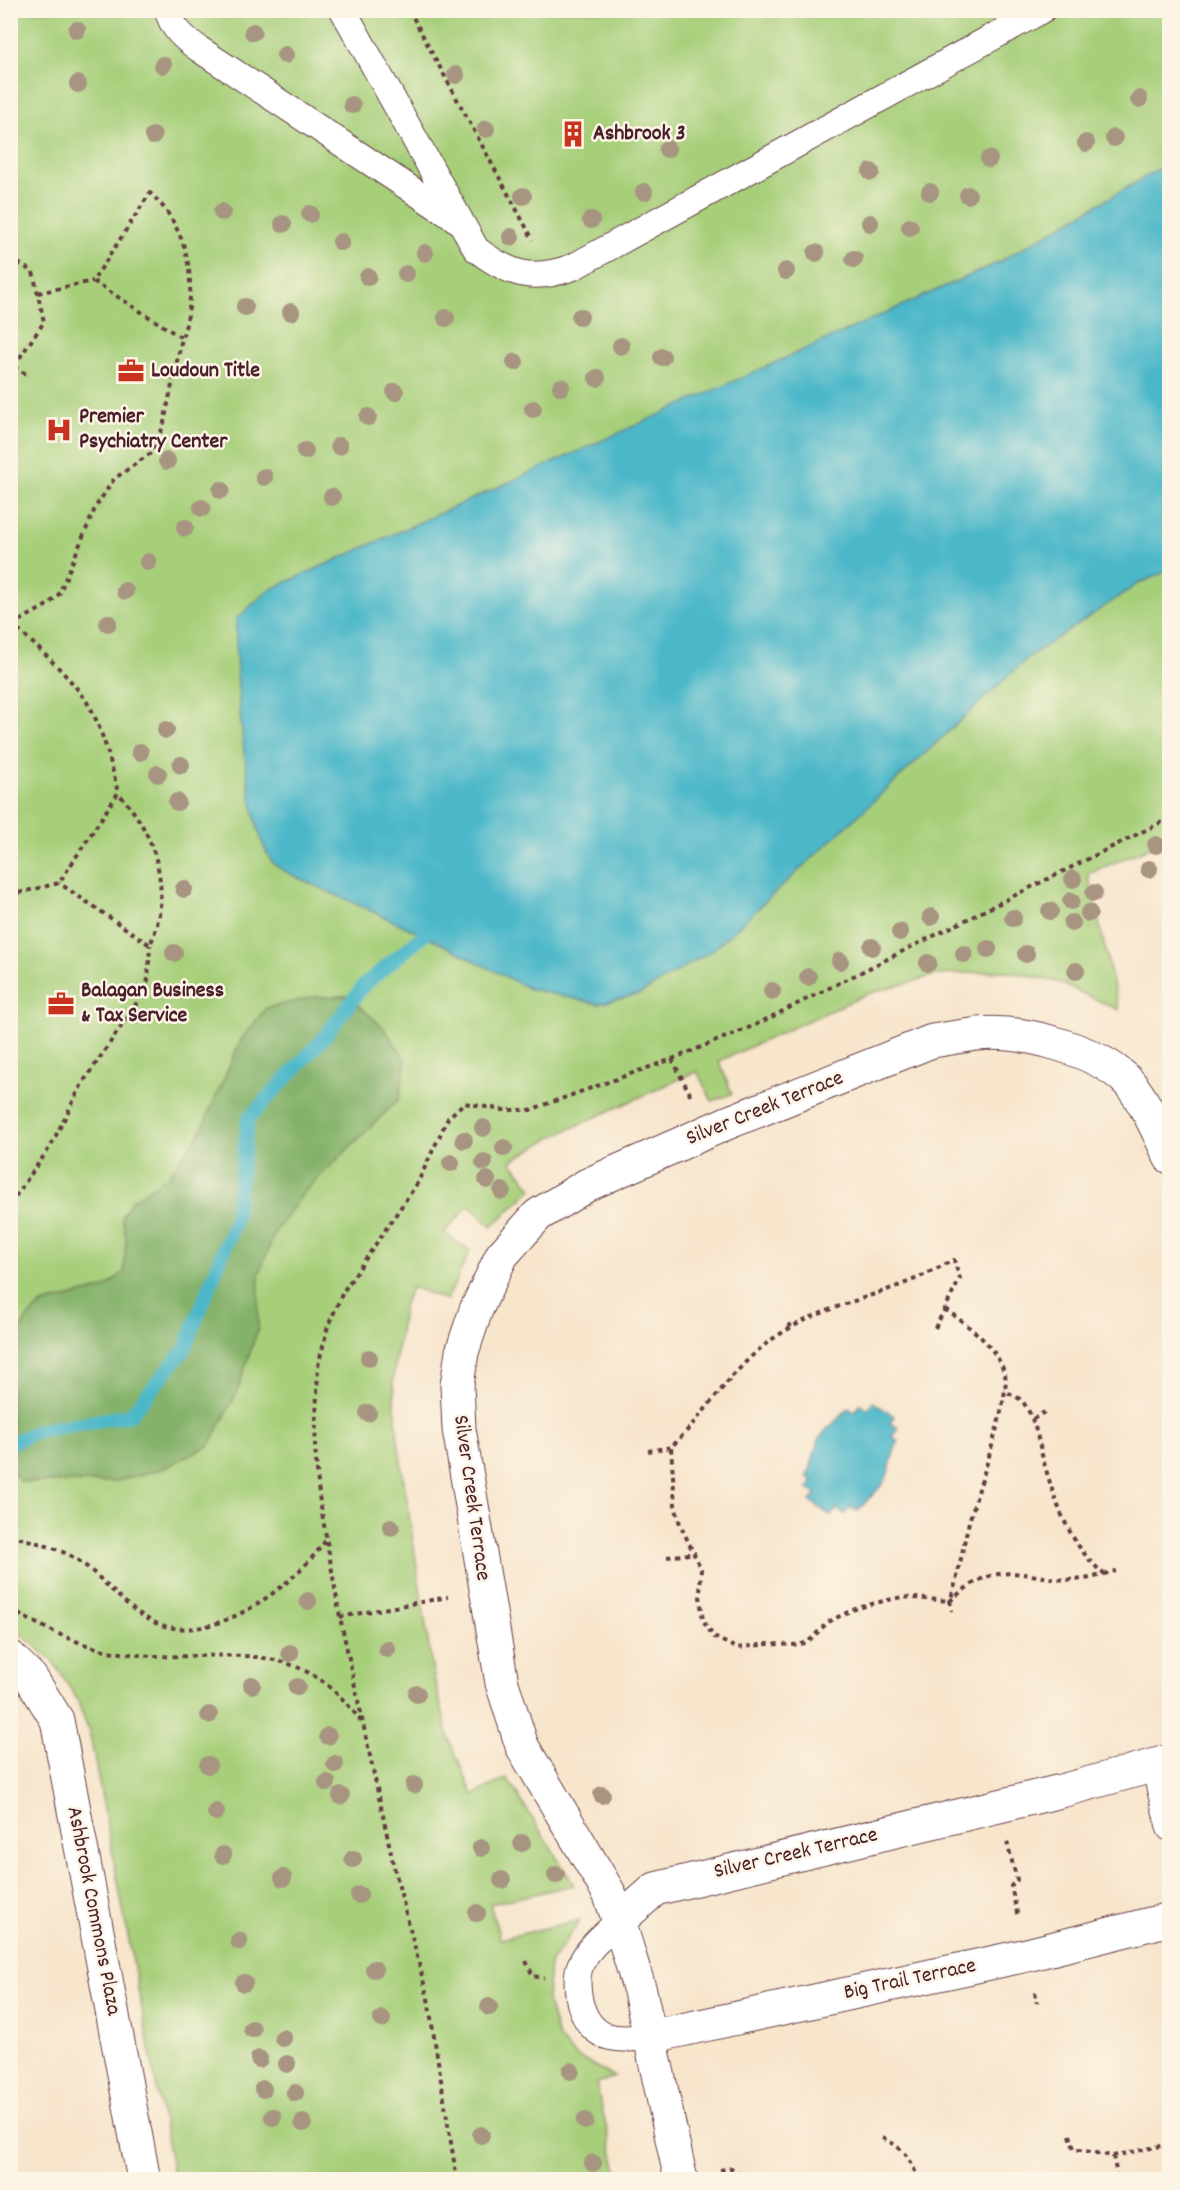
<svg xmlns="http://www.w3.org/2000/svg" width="1180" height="2190" viewBox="0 0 1180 2190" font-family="Dekko,sans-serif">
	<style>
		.green { fill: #a7cf7a; stroke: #787752; stroke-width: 1.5 }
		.forest { fill: #85b26a; stroke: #68684a; stroke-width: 1.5 }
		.water { fill: #4cb7c9; stroke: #4b6b7a; stroke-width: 1.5 }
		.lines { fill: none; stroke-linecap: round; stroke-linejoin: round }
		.stream { stroke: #4cb7c9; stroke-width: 14 }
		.service-casing { stroke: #643d43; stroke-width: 28 }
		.minor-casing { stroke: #643d43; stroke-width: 35 }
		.path { stroke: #643d43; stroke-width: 4; stroke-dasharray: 4.5 4.5; stroke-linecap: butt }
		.service { stroke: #fff; stroke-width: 26 }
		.minor { stroke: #fff; stroke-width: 33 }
		.tree { fill: #a79581 }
		.labels { text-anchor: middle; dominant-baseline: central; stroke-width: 5; stroke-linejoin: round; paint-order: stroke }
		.poi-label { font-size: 22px; font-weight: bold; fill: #4a1f2b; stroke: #fcf5e5; text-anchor: start }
		.street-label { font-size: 22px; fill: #4a1f2b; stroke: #fcf5e5 }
	</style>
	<rect width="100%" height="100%" fill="#fcf5e5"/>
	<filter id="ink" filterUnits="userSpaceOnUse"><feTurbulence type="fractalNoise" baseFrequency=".0167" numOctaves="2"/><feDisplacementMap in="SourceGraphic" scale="12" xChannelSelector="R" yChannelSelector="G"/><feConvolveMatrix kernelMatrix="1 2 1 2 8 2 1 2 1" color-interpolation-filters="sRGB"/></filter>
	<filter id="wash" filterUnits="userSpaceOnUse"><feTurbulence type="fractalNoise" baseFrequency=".008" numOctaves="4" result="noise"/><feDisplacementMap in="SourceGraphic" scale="24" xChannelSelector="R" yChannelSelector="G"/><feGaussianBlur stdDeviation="1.35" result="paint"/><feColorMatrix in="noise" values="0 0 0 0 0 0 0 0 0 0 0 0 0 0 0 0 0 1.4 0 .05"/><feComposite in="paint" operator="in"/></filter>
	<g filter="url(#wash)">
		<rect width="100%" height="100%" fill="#f7e5cc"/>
		<path class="green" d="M11,11h1158v828l-81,35 31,136 -61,-28 -52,-11 -70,4 -69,19 -148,67 13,33 -20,7 -15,-30 -145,66 -41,24 21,28 -41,38 -22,-22 -25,28 26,18 -23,49 -35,-13 -8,16 -11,77 5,62 35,231 16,65 24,57 34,-17 67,107 -84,19 10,35 80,-19 -30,44 -3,35 11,38 16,18 40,22 -18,7 23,95h-445l-84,-444 -13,-36 -23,-36 -43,-38z"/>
		<path class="forest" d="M348,996l36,32 22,32 -7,39 -95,93 -29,40 -16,42 -1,54 -21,64 -27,53 -48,24 -50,13h-90l-11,-11v-123l16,-30 15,-14 63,-16 19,-16 2,-34 -4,-21 9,-16 37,-25 31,-41 42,-95 25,-32 48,-11z"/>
		<path class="water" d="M1169,163v407l-31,14 -109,73 -316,293 -73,44 -42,10 -68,-15 -106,-54 -134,-61c-5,-3 -12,-6 -16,-10 -29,-31 -40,-200 -38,-245l33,-29 728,-327z
			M873,1402l21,14 -4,7 8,5 -6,9 7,4c-8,12 -7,25 -13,37 -6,13 -20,21 -28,33l-8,-4 -5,7 -8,-5 -6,7 -21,-15 6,-7 -8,-5 5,-8 -6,-5c7,-11 5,-24 12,-36 6,-13 21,-20 29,-32l7,4 5,-8 8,5z"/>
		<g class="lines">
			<path class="stream" d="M10,1444l27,-13 93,-16 55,-66 50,-128 13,-102 74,-79 42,-55 60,-50"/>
		</g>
	</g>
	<g filter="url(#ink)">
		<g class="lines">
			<g class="service-casing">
				<path id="service" d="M168,10c4,19 16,28 31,39l257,170
					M343,10l133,239c34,26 56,33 97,18l469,-257
					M1154,1766l16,62
					M619,1921c-14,13 -32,27 -39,45 -4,10 -2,27 0,37 11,39 35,37 69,34"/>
			</g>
			<g class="minor-casing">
				<path id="minor" d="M1170,1157c-11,-24 -29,-66 -49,-82 -35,-28 -100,-45 -143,-41 -16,2 -31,5 -46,7l-205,82 -140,62 -49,30 -36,40 -26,55 -14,42 -5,33 2,44 43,254 20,63 87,147 10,28 36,-32 406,-98 109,-30
					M10,1657l21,21 26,42 87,460
					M619,1921l21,70 41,189
					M649,2037l378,-82 143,-36"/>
			</g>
			<path class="path" d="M409,10l124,230
				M10,258l23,14 11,50 -34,50
				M38,293l55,-12
				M14,367l12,7
				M11,624c23,19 70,62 82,89 12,26 19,53 25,80
				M12,625l37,-21 10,-10 37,-88 18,-27 37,-26 12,-26 19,-89 -89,-57 57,-88c40,36 49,95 32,145
				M10,895l49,-12 59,-90c39,41 55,99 32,152l-91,-62
				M672,1059l19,37
				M10,1204l40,-57 32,-63 53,-78 13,-26 2,-35
				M945,1309c24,17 52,37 60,66 6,20 -29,121 -36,147 -7,27 -10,53 -19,79 12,-10 26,-22 43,-26 39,-8 66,15 111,-1 -35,-29 -49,-72 -61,-115 -5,-19 -8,-41 -20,-57 -4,-5 -13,-8 -19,-11
				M789,1323l3,6
				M935,1328l25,-49 -6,-19c-13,6 -27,14 -41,20 -46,19 -97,29 -139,58 -41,28 -67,75 -103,109l4,58 5,19 21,45 -1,27 3,25 11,16 22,11 32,-4 30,1 10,-3 20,-20 24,-12 23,-7 27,-6 48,4 2,10
				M1033,1419l15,-9
				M648,1451l23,-4
				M10,1535c21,6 42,11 61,21 32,18 55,57 90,69 58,19 134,-41 165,-85
				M667,1557l29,-4
				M1104,1574l12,-3
				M10,1610c36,18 72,38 111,43 100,14 171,-28 242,71
				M340,1617l108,-20
				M1007,1842l10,38 -6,6 7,31
				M526,1961l7,15 11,2
				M1035,1992l2,11
				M1070,2135l4,14 39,7 57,-12
				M882,2138c21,9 29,20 36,42
				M1113,2156l5,24
				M720,2170l11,-2 12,7
				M457,2180l-29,-181 -34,-132 -54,-250 -21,-121 -4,-49 3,-81 10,-40 15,-34 75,-110 30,-64 16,-15 39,7h27l142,-51 81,-33 417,-208"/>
			<use href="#service" class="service"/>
			<use href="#minor" class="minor"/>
		</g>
		<g class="tree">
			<circle cx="77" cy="30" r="9"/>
			<circle cx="253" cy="32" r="9"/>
			<circle cx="285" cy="55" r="9"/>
			<circle cx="163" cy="65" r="9"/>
			<circle cx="456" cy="75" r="9"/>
			<circle cx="78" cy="84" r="9"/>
			<circle cx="1139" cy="99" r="9"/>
			<circle cx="352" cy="105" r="9"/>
			<circle cx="486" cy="129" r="9"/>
			<circle cx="153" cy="136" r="9"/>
			<circle cx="1114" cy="138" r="9"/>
			<circle cx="1086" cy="143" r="9"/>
			<circle cx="667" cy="149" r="9"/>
			<circle cx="989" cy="159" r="9"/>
			<circle cx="871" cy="172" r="9"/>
			<circle cx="644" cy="192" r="9"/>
			<circle cx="930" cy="192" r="9"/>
			<circle cx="968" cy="195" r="9"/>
			<circle cx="523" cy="196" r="9"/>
			<circle cx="222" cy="212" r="9"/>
			<circle cx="310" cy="214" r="9"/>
			<circle cx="591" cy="220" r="9"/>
			<circle cx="870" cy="223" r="9"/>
			<circle cx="283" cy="224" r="9"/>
			<circle cx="910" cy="227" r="9"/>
			<circle cx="511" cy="237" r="9"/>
			<circle cx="341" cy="242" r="9"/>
			<circle cx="425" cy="253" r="9"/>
			<circle cx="816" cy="253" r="9"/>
			<circle cx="854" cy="259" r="9"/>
			<circle cx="786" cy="271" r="9"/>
			<circle cx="406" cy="274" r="9"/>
			<circle cx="368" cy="277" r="9"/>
			<circle cx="245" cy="307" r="9"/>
			<circle cx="291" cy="312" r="9"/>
			<circle cx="580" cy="317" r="9"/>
			<circle cx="446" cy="318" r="9"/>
			<circle cx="621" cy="346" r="9"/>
			<circle cx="662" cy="357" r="9"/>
			<circle cx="515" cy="362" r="9"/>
			<circle cx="597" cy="378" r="9"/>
			<circle cx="561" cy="387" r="9"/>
			<circle cx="395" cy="392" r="9"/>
			<circle cx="533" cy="409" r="9"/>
			<circle cx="368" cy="417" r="9"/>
			<circle cx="339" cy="446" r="9"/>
			<circle cx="305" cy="451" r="9"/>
			<circle cx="167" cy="461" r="9"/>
			<circle cx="264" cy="477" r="9"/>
			<circle cx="221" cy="490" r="9"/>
			<circle cx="332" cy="497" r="9"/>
			<circle cx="202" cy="508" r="9"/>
			<circle cx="185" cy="528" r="9"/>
			<circle cx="148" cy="562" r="9"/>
			<circle cx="125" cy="591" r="9"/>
			<circle cx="108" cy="623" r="9"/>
			<circle cx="166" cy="730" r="9"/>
			<circle cx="140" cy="752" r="9"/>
			<circle cx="181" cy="765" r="9"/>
			<circle cx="158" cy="774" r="9"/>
			<circle cx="177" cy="802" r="9"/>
			<circle cx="1156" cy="845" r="9"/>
			<circle cx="1149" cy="869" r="9"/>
			<circle cx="1073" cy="879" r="9"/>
			<circle cx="184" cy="889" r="9"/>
			<circle cx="1094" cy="893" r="9"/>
			<circle cx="1071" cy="901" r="9"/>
			<circle cx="1050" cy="911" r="9"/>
			<circle cx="1089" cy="913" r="9"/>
			<circle cx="931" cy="917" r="9"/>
			<circle cx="1013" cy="918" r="9"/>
			<circle cx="1072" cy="923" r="9"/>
			<circle cx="900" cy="932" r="9"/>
			<circle cx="872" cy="947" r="9"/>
			<circle cx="988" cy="949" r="9"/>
			<circle cx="174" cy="953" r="9"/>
			<circle cx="964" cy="954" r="9"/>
			<circle cx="1026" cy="954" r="9"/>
			<circle cx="840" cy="961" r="9"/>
			<circle cx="928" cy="963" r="9"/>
			<circle cx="1076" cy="971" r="9"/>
			<circle cx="808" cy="977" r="9"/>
			<circle cx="772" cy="991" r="9"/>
			<circle cx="483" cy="1128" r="9"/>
			<circle cx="464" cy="1140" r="9"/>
			<circle cx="504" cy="1148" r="9"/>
			<circle cx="484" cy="1162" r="9"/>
			<circle cx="451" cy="1163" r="9"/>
			<circle cx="487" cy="1180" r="9"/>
			<circle cx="502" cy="1191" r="9"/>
			<circle cx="369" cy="1358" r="9"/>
			<circle cx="368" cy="1413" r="9"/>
			<circle cx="391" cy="1527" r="9"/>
			<circle cx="308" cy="1601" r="9"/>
			<circle cx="387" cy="1649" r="9"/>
			<circle cx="290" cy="1653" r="9"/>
			<circle cx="252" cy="1685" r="9"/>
			<circle cx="297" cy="1687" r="9"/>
			<circle cx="417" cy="1694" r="9"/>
			<circle cx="209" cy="1715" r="9"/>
			<circle cx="328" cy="1736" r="9"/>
			<circle cx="335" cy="1764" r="9"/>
			<circle cx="208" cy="1765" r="9"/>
			<circle cx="327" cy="1783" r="9"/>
			<circle cx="414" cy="1785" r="9"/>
			<circle cx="602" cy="1795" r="9"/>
			<circle cx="341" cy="1796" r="9"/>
			<circle cx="216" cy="1812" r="9"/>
			<circle cx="522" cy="1843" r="9"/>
			<circle cx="481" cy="1848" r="9"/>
			<circle cx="223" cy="1855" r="9"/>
			<circle cx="353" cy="1859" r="9"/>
			<circle cx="556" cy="1875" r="9"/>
			<circle cx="283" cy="1878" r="9"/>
			<circle cx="502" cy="1880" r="9"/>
			<circle cx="359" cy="1895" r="9"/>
			<circle cx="477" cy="1913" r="9"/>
			<circle cx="239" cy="1941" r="9"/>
			<circle cx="374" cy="1969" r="9"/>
			<circle cx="244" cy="1983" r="9"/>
			<circle cx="489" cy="2007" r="9"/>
			<circle cx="382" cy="2019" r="9"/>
			<circle cx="252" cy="2029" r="9"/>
			<circle cx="283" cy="2038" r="9"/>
			<circle cx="259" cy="2059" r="9"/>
			<circle cx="287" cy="2064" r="9"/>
			<circle cx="571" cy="2071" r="9"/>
			<circle cx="263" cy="2089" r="9"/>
			<circle cx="295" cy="2093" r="9"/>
			<circle cx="273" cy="2117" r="9"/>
			<circle cx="585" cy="2121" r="9"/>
			<circle cx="303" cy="2123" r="9"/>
			<circle cx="481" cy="2135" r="9"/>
			<circle cx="593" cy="2163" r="9"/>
		</g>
	</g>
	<defs>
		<g id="building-bare" transform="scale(2.07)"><path d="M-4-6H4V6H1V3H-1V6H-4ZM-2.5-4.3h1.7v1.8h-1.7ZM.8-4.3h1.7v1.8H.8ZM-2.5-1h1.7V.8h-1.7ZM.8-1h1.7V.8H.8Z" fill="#c8321e" stroke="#fcf5e5" stroke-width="2.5" paint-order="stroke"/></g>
		<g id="office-bare" transform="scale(2.07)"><path d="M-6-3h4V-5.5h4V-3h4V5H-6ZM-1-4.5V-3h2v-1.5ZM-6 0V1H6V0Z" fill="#c8321e" stroke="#fcf5e5" stroke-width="2.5" paint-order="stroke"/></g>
		<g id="hospital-bare" transform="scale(2.07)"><path d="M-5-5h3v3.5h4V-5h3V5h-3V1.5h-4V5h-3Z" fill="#c8321e" stroke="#fcf5e5" stroke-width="2.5" paint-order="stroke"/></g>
	</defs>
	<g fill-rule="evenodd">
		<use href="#building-bare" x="573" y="134"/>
		<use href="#office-bare" x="131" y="371"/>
		<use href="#hospital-bare" x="59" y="430"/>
		<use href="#office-bare" x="61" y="1004"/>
	</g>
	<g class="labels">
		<g class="poi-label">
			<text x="593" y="134">Ashbrook 3</text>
			<text x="151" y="371">Loudoun Title</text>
			<text x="79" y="417">Premier<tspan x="79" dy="25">Psychiatry Center</tspan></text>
			<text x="81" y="991">Balagan Business<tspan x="81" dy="25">&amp; Tax Service</tspan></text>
		</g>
		<g class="street-label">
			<text transform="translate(765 1109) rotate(-22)">Silver Creek Terrace</text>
			<text transform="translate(471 1498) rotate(82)">Silver Creek Terrace</text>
			<text transform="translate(796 1854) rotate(-13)">Silver Creek Terrace</text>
			<text transform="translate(93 1911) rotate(79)">Ashbrook Commons Plaza</text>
			<text transform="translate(910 1980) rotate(-12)">Big Trail Terrace</text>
		</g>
	</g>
	<rect width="1180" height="2190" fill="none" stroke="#fcf5e5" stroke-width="36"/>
</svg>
